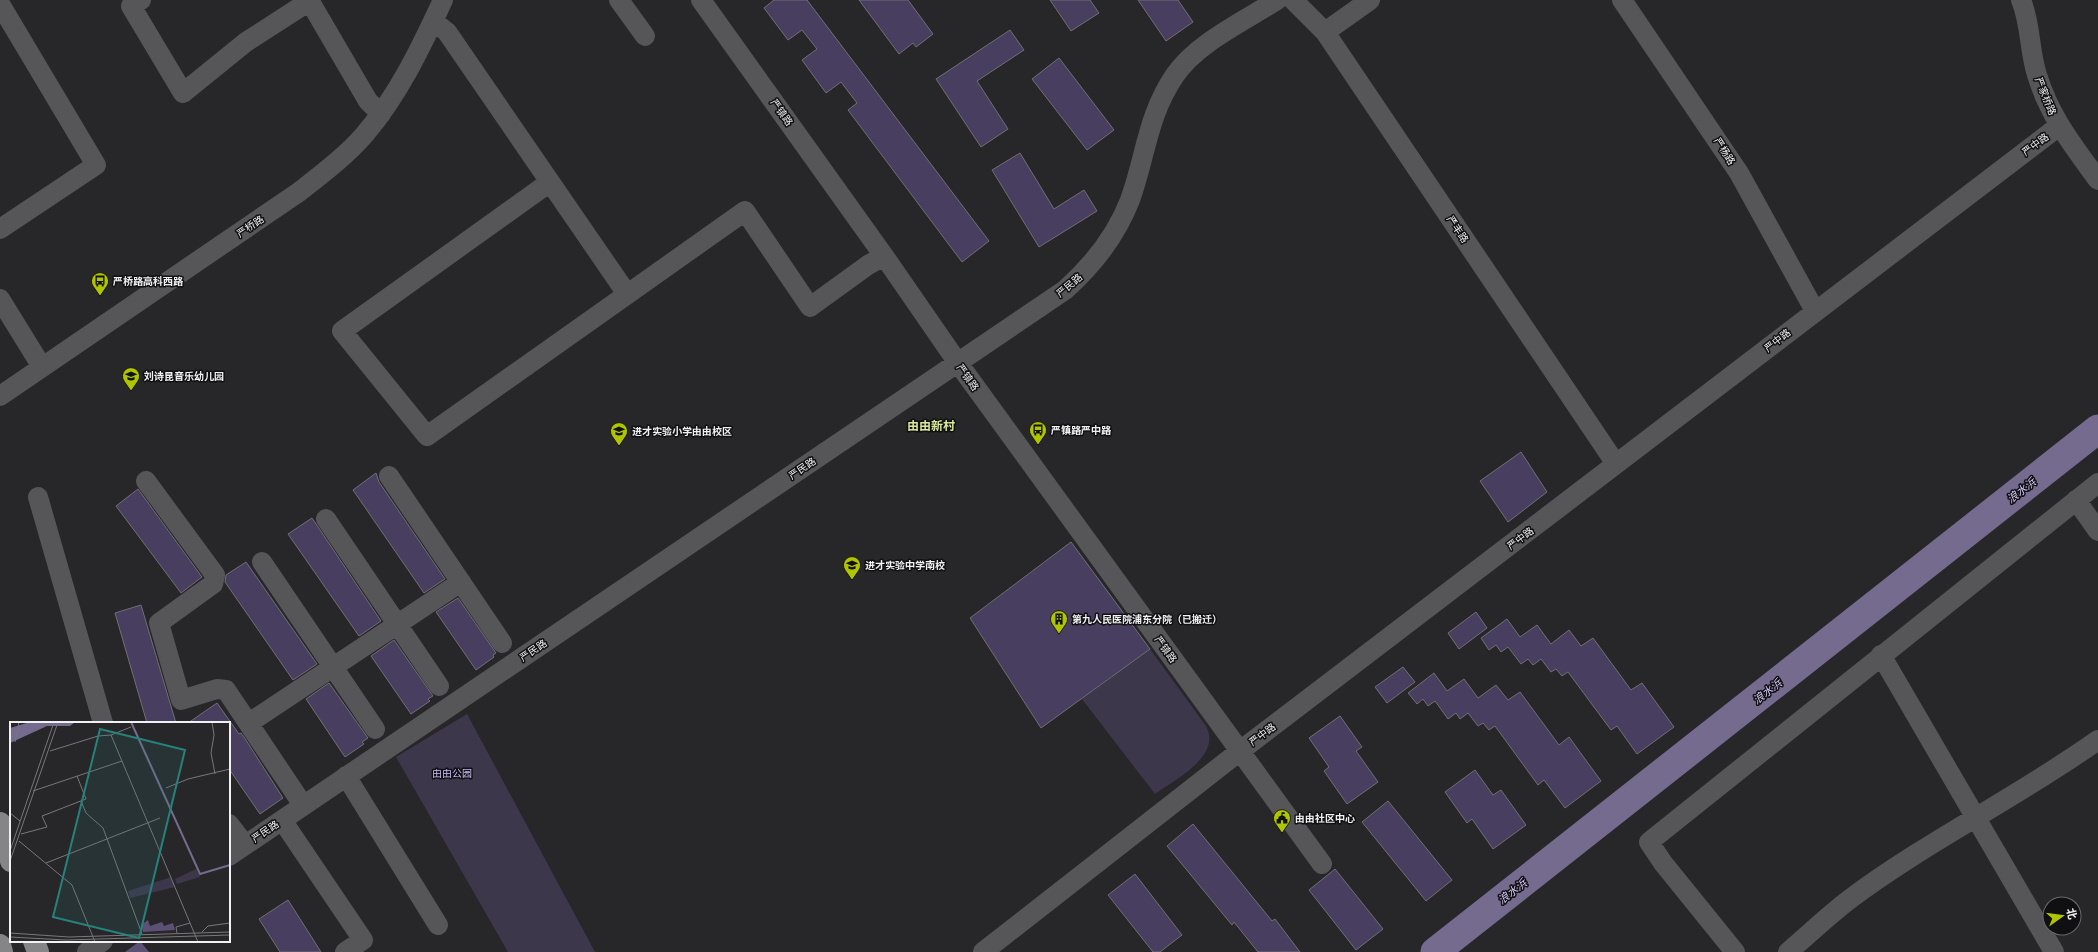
<svg xmlns="http://www.w3.org/2000/svg" width="2098" height="952" viewBox="0 0 2098 952" font-family="Lato,'Noto Sans SC',sans-serif">
	<style>
		.green { fill: #3d374c }
		.forest { fill: #5b5174 }
		.lines { fill: none; stroke-linecap: round; stroke-linejoin: round }
		.river { stroke: #756b8f; stroke-width: 29 }
		.building { fill: #483e60; stroke: #706f73 }
		.minor { stroke: #565658; stroke-width: 20 }
		.major { stroke: #858588; stroke-width: 22 }
		.labels { text-anchor: middle; dominant-baseline: central; stroke-width: 3; stroke-linejoin: round; paint-order: stroke }
		.street-label { font-size: 10px; fill: #f1f0f3; stroke: #100f11 }
		.poi-label { font-size: 10px; font-weight: bold; fill: #f1f0f3; stroke: #100f11; text-anchor: start }
		.park-label { font-size: 10px; fill: #cebdfb; stroke: #100f11 }
		.water-label { font-size: 11px; font-style: italic; fill: #d8cbfd; stroke: #100f11 }
		.quarter-label { font-size: 12px; font-weight: bold; fill: #d9e89b; stroke: #100f11 }
		.inset-river { fill: none; stroke: #756b8f; stroke-width: 2 }
		.inset-road { fill: none; stroke: #78777a; stroke-width: 1 }
		.view { fill: #26827b; fill-opacity: 0.15; stroke: #26827b; stroke-width: 2 }
		.inset-edge { fill: none; stroke: #f1f0f3; stroke-width: 2 }
	</style>
	<rect width="100%" height="100%" fill="#272629"/>
	<path class="green" d="M1150,649l56,77c16,30 -30,53 -51,68l-73,-95z
		M467,714l128,238h-87l-112,-195z"/>
	<path class="forest" d="M140,941l9,11h-24z"/>
	<g class="lines">
		<path class="river" d="M1435,952l663,-523"/>
	</g>
	<path class="building" d="M774,0h33l182,241 -27,21 -114,-152 9,-7 -16,-21 -15,11 -24,-33 15,-11 -15,-19 -14,10 -24,-32z
		M859,0h49l25,34 -17,13 -3,-4 -14,11z
		M1050,0h40l9,13 -28,18z
		M1138,0h40l15,22 -27,19z
		M1010,30l14,20 -47,31 31,48 -27,18 -45,-68z
		M1059,58l55,72 -27,20 -55,-71z
		M1020,153l34,56 30,-19 13,21 -58,36 -47,-77z
		M1521,452l26,40 -39,30 -28,-41z
		M376,473l3,9 66,97 -21,14 -71,-103z
		M138,489l64,88 -21,16 -65,-87z
		M312,518l69,103 -22,15 -71,-102z
		M1071,542l79,107 -109,79 -71,-110z
		M246,562l71,102 -24,16 -68,-98 1,-7z
		M458,598l38,55 -3,2 1,2 -18,13 -40,-58z
		M141,605l29,98 6,20h-29l-32,-110z
		M1476,612l11,16 -28,21 -11,-16z
		M1507,619l13,18 17,-12 14,19 18,-14 12,16 12,-8 38,52 11,-7 32,44 -37,27 -20,-28 -6,4 -43,-58 -6,4 -6,-7 -5,3 -10,-13 -8,6 -5,-6 -7,5 -13,-17 -7,5 -5,-7 -7,5 -8,-12z
		M394,640l39,56 -5,3 2,2 -19,13 -40,-58z
		M1403,667l12,15 -28,21 -12,-16z
		M1434,673l13,18 17,-12 14,19 18,-13 12,15 12,-8 39,53 10,-8 32,44 -36,27 -21,-28 -6,5 -43,-59 -6,4 -6,-7 -5,3 -10,-13 -8,6 -4,-6 -8,6 -13,-18 -7,5 -5,-7 -6,5 -9,-11z
		M329,683l39,55 -6,4 2,2 -19,13 -39,-58z
		M217,703l22,31 2,-1 3,4 39,61 -23,16 -31,-45v-46h-41z
		M1340,716l22,31 -6,4 22,31 -31,22 -23,-33 5,-4 -20,-29z
		M1475,770l18,25 8,-5 25,35 -33,24 -21,-30 -5,4 -22,-31z
		M1388,801l64,79 -26,21 -64,-79z
		M1193,824l79,97 3,-2 25,33h-42l-24,-30 -2,3 -65,-79z
		M1335,869l48,60 -27,21 -47,-60z
		M1135,874l47,61 -22,17h-7l-45,-57z
		M288,900l33,52h-41l-21,-33z"/>
	<g class="lines">
		<path class="minor" d="M141,0l-10,6 52,87 63,-51 65,-42
			M309,0l59,101 13,13
			M619,0l26,36
			M701,0l183,256 74,107 364,501
			M1293,0l32,32 291,432
			M1622,0l117,173 76,138
			M2021,0c10,24 8,50 16,75 13,42 35,69 61,105
			M0,4l96,161 -96,64
			M433,21l14,11 180,262
			M1325,32l45,-32
			M550,182l-208,149 85,105 318,-225 65,96 58,-42 16,-9
			M0,299l42,68
			M0,396l299,-204c23,-18 47,-36 66,-58 34,-40 56,-87 78,-134
			M389,476l113,167
			M146,481l69,94 -2,9 -54,39 22,77 36,-11 9,1 77,115
			M38,497l65,226
			M2076,500l22,31
			M326,519l113,167
			M262,562l113,167
			M1881,655l173,297
			M249,723l212,-141
			M346,776l92,149
			M282,820l81,120 -18,12
			M229,824l16,21
			M229,856l836,-566c28,-25 51,-54 65,-90 16,-44 17,-84 45,-125 22,-32 69,-54 102,-75
			M87,952l16,-11
			M983,952l257,-201 819,-625
			M1735,952l-72,-89 -14,-21 449,-359
			M1788,952c21,-18 41,-37 62,-53 79,-59 168,-102 248,-159"/>
		<path class="major" d="M0,823l11,38
			M34,941l4,11
			M0,945l2,7"/>
	</g>
	<defs>
		<g id="bus-pin" transform="scale(0.9)"><path d="M0 17L-7.5 6A9.5 9.5 0 1 1 7.5 6Z" fill="#b0c501" stroke="#100f11"/><path d="M-5-6H5V4H4V6H2V4H-2V6H-4V4H-5ZM-3.5-4V0h7V-4ZM-3.5 1.2v1.5H-2V1.2ZM2 1.2v1.5H3.5V1.2Z" fill="#111"/></g>
		<g id="school-pin" transform="scale(0.9)"><path d="M0 17L-7.5 6A9.5 9.5 0 1 1 7.5 6Z" fill="#b0c501" stroke="#100f11"/><path d="M0-5L7-2L0 1L-7-2ZM-4 1L0 2.5L4 1V4Q0 6-4 4Z" fill="#111"/></g>
		<g id="building-pin" transform="scale(0.9)"><path d="M0 17L-7.5 6A9.5 9.5 0 1 1 7.5 6Z" fill="#b0c501" stroke="#100f11"/><path d="M-4-6H4V6H1V3H-1V6H-4ZM-2.5-4.3h1.7v1.8h-1.7ZM.8-4.3h1.7v1.8H.8ZM-2.5-1h1.7V.8h-1.7ZM.8-1h1.7V.8H.8Z" fill="#111"/></g>
		<g id="civic-pin" transform="scale(0.9)"><path d="M0 17L-7.5 6A9.5 9.5 0 1 1 7.5 6Z" fill="#b0c501" stroke="#100f11"/><path d="M-.6-6.5H3V-4.5H.6V-3L4-1V1h2V6H-6V1h2V-1L-.6-3ZM-1.2 2.5V6h2.4V2.5Z" fill="#111"/></g>
	</defs>
	<g fill-rule="evenodd">
		<use href="#bus-pin" x="100" y="281"/>
		<use href="#school-pin" x="131" y="376"/>
		<use href="#bus-pin" x="1038" y="430"/>
		<use href="#school-pin" x="619" y="431"/>
		<use href="#school-pin" x="852" y="565"/>
		<use href="#building-pin" x="1059" y="619"/>
		<use href="#civic-pin" x="1282" y="818"/>
	</g>
	<g class="labels">
		<g class="street-label">
			<text transform="translate(2046 96) rotate(68)">严家桥路</text>
			<text transform="translate(782 112) rotate(54)">严镇路</text>
			<text transform="translate(2035 144) rotate(-37)">严中路</text>
			<text transform="translate(1725 151) rotate(57)">严杨路</text>
			<text transform="translate(250 226) rotate(-34)">严桥路</text>
			<text transform="translate(1458 229) rotate(56)">严丰路</text>
			<text transform="translate(1069 285) rotate(-40)">严民路</text>
			<text transform="translate(1777 340) rotate(-38)">严中路</text>
			<text transform="translate(968 377) rotate(54)">严镇路</text>
			<text transform="translate(802 468) rotate(-34)">严民路</text>
			<text transform="translate(1520 538) rotate(-37)">严中路</text>
			<text transform="translate(1166 649) rotate(54)">严镇路</text>
			<text transform="translate(533 650) rotate(-34)">严民路</text>
			<text transform="translate(1262 734) rotate(-37)">严中路</text>
			<text transform="translate(265 831) rotate(-34)">严民路</text>
		</g>
		<g class="poi-label">
			<text x="113" y="281">严桥路高科西路</text>
			<text x="144" y="376">刘诗昆音乐幼儿园</text>
			<text x="1051" y="430">严镇路严中路</text>
			<text x="632" y="431">进才实验小学由由校区</text>
			<text x="865" y="565">进才实验中学南校</text>
			<text x="1072" y="619">第九人民医院浦东分院（已搬迁）</text>
			<text x="1295" y="818">由由社区中心</text>
		</g>
		<g class="park-label">
			<text x="452" y="773">由由公园</text>
		</g>
		<g class="water-label">
			<text transform="translate(2021 490) rotate(-38)">浪水浜</text>
			<text transform="translate(1767 691) rotate(-38)">浪水浜</text>
			<text transform="translate(1512 891) rotate(-38)">浪水浜</text>
		</g>
		<g class="quarter-label">
			<text x="931" y="425">由由新村</text>
		</g>
	</g>
	<g transform="translate(10 722)">
		<rect width="220" height="220" fill="#272629"/>
		<path d="M186,147l4,8 -23,7 -2,-5zM161,155l4,10 -45,11 -2,-7z" fill="#3d374c"/>
		<path d="M138,198l2,6 12,-4 2,4 9,-3 2,7 -32,2 -2,-7z" fill="#5b5174"/>
		<path d="M20,0h45l-5,4h-23l-37,17v-15z" fill="#756b8f"/>
		<path class="inset-river" d="M121,0l69,152 30,-9"/>
		<path class="inset-road" d="M202,0l2,13 -3,18 4,21M101,13l87,207M5,20l4,-20M40,29l48,-15 13,-1 20,-8M156,66l22,-9 42,-10M23,69l89,-30M71,79l5,12 17,15 39,106M0,91l10,8M11,112l26,-7 -5,-11 44,-17 -9,-23M9,119l53,44 23,57M0,129l44,-129M0,139l48,-139M36,141l114,-45M192,210l6,-6 22,-3M0,211l59,4 161,-5M167,211l-1,-6 14,-4M0,215l56,3 164,-5"/>
		<path class="view" d="M90,7l85,21 -46,188 -86,-21z"/>
		<rect width="220" height="220" class="inset-edge"/>
	</g>
	<g transform="translate(2062 916) rotate(76)"><circle r="19" fill="#100f11" stroke="#6a696b"/>
	<path d="M0-3L7 15L0 10L-7 15Z" fill="#b0c501"/>
	<text y="-6" font-size="11" font-weight="bold" text-anchor="middle" fill="#f1f0f3">北</text>
	</g>
</svg>
